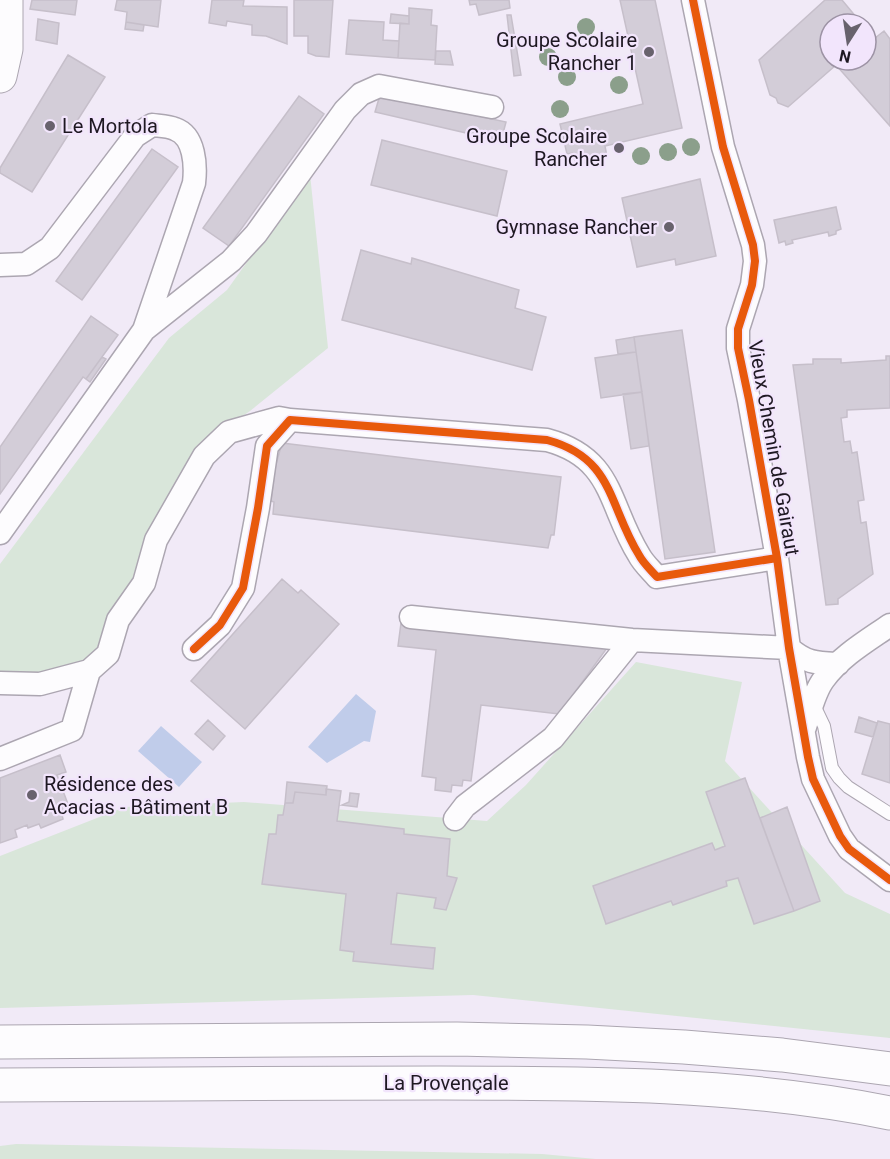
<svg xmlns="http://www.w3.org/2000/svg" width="890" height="1159" viewBox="0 0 890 1159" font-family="Roboto,sans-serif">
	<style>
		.green { fill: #d9e6da }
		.water { fill: #c0ccea }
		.building { fill: #d3cdd8; stroke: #c6bfca; stroke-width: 1.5 }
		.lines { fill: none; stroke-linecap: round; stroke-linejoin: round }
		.lane-casing { stroke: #aca6b1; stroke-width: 14 }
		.street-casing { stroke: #aca6b1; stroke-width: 25 }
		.secondary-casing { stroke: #aca6b1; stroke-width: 35 }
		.highway-casing { stroke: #aca6b1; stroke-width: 35 }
		.lane { stroke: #fdfcfe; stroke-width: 12 }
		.street { stroke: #fdfcfe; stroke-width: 22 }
		.secondary { stroke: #fdfcfe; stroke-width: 33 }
		.highway { stroke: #fdfcfe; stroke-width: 33 }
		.cycleway-casing { stroke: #f2e5fc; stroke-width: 11 }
		.cycleway { stroke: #e8590c; stroke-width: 8 }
		.tree { fill: #8b9f8b }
		.poi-dot { fill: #68626d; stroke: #f2e5fc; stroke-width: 2 }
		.labels { text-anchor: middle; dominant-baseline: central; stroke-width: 4.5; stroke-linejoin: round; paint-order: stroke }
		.poi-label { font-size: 20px; fill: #1e1822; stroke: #f2e5fc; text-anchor: end }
		.street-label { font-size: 20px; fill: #1e1822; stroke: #f2e5fc }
	</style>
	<rect width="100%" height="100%" fill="#f1eaf7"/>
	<path class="green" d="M310,174l18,174 -78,63 -46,32 -67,139 -30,52 -22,29 -49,12 -36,1v-112l169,-226 58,-48z
		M636,662l106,20 -17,79 120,132 45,21v124l-417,-43 -473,13v-152l125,-49 119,-5 243,19 39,-36z
		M16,1144l526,10 54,5h-596v-13z"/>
	<path class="water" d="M356,694l20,17 -6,31 -6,-1 -37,22 -19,-16z
		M161,726l41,36 -23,25 -41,-36z"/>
	<path class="building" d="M32,0h45l-2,15 -45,-6z
		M117,0h44l-3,27 -32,-5 1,-10 -12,-2z
		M212,0h32l-1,6 44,1v37l-21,-8 -14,-1v-10l-25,-4 -1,5 -17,-3z
		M294,0h39l-4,57 -13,-1 -8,-3v-17h-14z
		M469,0h40l1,8 -31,7 -3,-11 -6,1z
		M620,0h35l27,128 -77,18 2,11 -31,8 -3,-12 -6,1 -7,-30 83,-20z
		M825,0h17l20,24h-32v36h36v-32l9,10 9,-7 6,8v87l-54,-61 -48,42 -10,-4 -2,-5 -6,-3 -11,-35z
		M409,8l23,2 -1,15 6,1 -2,34 -37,-2 2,-35 9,1z
		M391,14l18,2v8l-19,-1z
		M507,15h4l10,60 -7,1z
		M38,19l21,4 -2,21 -21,-4z
		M349,20l35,2 -1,18 16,1 -1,17 -52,-4z
		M126,22l18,3 -1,6 -18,-2z
		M436,51h14l3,14 -18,-1z
		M68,55l37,22 -73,115 -32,-19v-5z
		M380,95l126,27 -5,19 -126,-29z
		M299,96l25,18 -95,132 -26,-18z
		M382,140l125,31 -10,45 -126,-31z
		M152,149l26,18 -96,133 -26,-19z
		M700,179l16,77 -40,9 -1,-6 -38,8 -15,-69z
		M836,207l5,22 -5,2v3l-7,2 -1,-4 -36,8 1,3 -7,2 -1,-4 -6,2 -5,-23z
		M361,250l50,14 1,-6 107,32 -4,18 31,9 -14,53 -190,-50z
		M91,316l27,19 -32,44 -3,-2 -83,117v-47z
		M682,330l33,222 -50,7 -31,-222z
		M634,337l2,15 -18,2 -2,-14z
		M636,352l6,40 -41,6 -6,-40z
		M886,356h4v52l-43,2v7l-6,1 3,24 6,-1 2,12 5,-1 7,48 -6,1 3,22 5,-1 7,52 -35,25v5l-12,1 -33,-240 20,-1v-5h28v4l45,-3z
		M102,357l4,2 -16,23 -4,-3z
		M642,392l7,54 -18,3 -8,-55z
		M282,443l279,34 -7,58h-3l-3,13 -275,-34 1,-12 -3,-1 4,-33z
		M282,579l16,14 3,-3 38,34 -94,105 -54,-48z
		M401,623l206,24v1l-48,66 -78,-9 -10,76 -8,-1 -1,6 -10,-1 -1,7 -16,-2 1,-12 -14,-2 14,-126 -38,-4z
		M859,717l18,6 -4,14 -18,-5z
		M208,720l17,16 -12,14 -18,-16z
		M878,721l12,3v59l-28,-9z
		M60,755l6,17 -9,3 14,37 -9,3 1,4 -22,9 -2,-4 -11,4 -1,-3 -12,5 2,7 -17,6v-65z
		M745,778l49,133 -40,13 -16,-46 -12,3 1,5 -54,19 -2,-4 -65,23 -13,-38 119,-43 3,7 10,-4 -19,-54z
		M287,782l40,4 -1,9 -31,-3 -2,11h-8z
		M326,789l15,2 -4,30 67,8v5l46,5 -3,37 10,2 -11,32 -12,-2 2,-10 -39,-5 -6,51 44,4 -2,21 -80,-8 1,-9 -14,-2 6,-56 -84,-10 7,-50h7l2,-19h5l2,-12h8l2,-11 31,3z
		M350,793l9,1 -2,13 -15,-2 7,-3z
		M787,807l33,94 -26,10 -34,-93z"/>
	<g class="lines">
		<g class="lane-casing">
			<path id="lane" d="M813,703l11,23 8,42 7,10 9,9 42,27"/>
		</g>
		<g class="street-casing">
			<path id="street" d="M693,0l30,147 30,98 2,16 -3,24 -14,44v19l11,52 28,158 12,90 19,109 5,22 27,57 9,13 41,31
				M0,265l26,-1 24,-16 85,-112 17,-11c7,1 16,1 23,4 20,7 21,37 19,54l-50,147 -144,203
				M144,330l87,-69 25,-27 89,-124 16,-16 18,-8 113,21
				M411,617l221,23 157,8c17,15 27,15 49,16
				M194,649l26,-24 23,-37 15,-80 9,-62 23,-26 257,20c67,18 61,65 92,115 4,8 12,15 18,22l120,-19
				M89,671l19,-17 10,-34 26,-37 12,-43 48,-84 25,-24 50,-14 11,2
				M0,683l40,1 49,-13 -17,59 -72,29
				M805,727c5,-15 9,-35 19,-48 17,-23 43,-38 66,-54
				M455,819l10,-13 88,-68 79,-98"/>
		</g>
		<g class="secondary-casing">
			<path id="secondary" d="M0,76l6,-27v-49"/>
		</g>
		<g class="highway-casing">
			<path id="highway" d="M0,1042l457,-3 130,3 97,5 98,8 108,14
				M0,1085c146,-1 293,-2 439,-2 150,0 303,0 451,30"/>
		</g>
		<use href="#lane" class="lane"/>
		<use href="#street" class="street"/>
		<use href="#secondary" class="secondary"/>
		<use href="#highway" class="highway"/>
		<g class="cycleway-casing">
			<path id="cycleway" d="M693,0l30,147 30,98 2,16 -3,24 -14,44v19l11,52 28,158 12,90 19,109 5,22 27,57 9,13 41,31
				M194,649l26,-24 23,-37 15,-80 9,-62 23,-26 257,20c67,18 61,65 92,115 4,8 12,15 18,22l120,-19"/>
		</g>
		<use href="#cycleway" class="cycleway"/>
	</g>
	<g class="tree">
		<circle cx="586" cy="27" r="9"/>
		<circle cx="548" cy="57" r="9"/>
		<circle cx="567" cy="77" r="9"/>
		<circle cx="619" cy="85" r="9"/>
		<circle cx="560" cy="109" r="9"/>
		<circle cx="691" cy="147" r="9"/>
		<circle cx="668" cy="152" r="9"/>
		<circle cx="641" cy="156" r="9"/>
	</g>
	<g class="poi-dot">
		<circle cx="649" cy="52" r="6"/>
		<circle cx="50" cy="126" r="6"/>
		<circle cx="619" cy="148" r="6"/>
		<circle cx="669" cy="227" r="6"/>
		<circle cx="32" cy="795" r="6"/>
	</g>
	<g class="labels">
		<g class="poi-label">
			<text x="637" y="40">Groupe Scolaire<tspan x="637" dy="23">Rancher 1</tspan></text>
			<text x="62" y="126" text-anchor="start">Le Mortola</text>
			<text x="607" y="136">Groupe Scolaire<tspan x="607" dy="23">Rancher</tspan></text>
			<text x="657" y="227">Gymnase Rancher</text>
			<text x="44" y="784" text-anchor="start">Résidence des<tspan x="44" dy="23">Acacias - Bâtiment B</tspan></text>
		</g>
		<g class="street-label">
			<text transform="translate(774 448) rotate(80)">Vieux Chemin de Gairaut</text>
			<text x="446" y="1083">La Provençale</text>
		</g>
	</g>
	<g transform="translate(848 42) rotate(192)"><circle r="28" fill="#f2e5fc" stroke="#9d93a5" stroke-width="1.5"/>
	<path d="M0-4.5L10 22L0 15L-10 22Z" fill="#68626d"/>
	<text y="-9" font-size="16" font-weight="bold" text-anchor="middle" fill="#1e1822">N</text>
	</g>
</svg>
